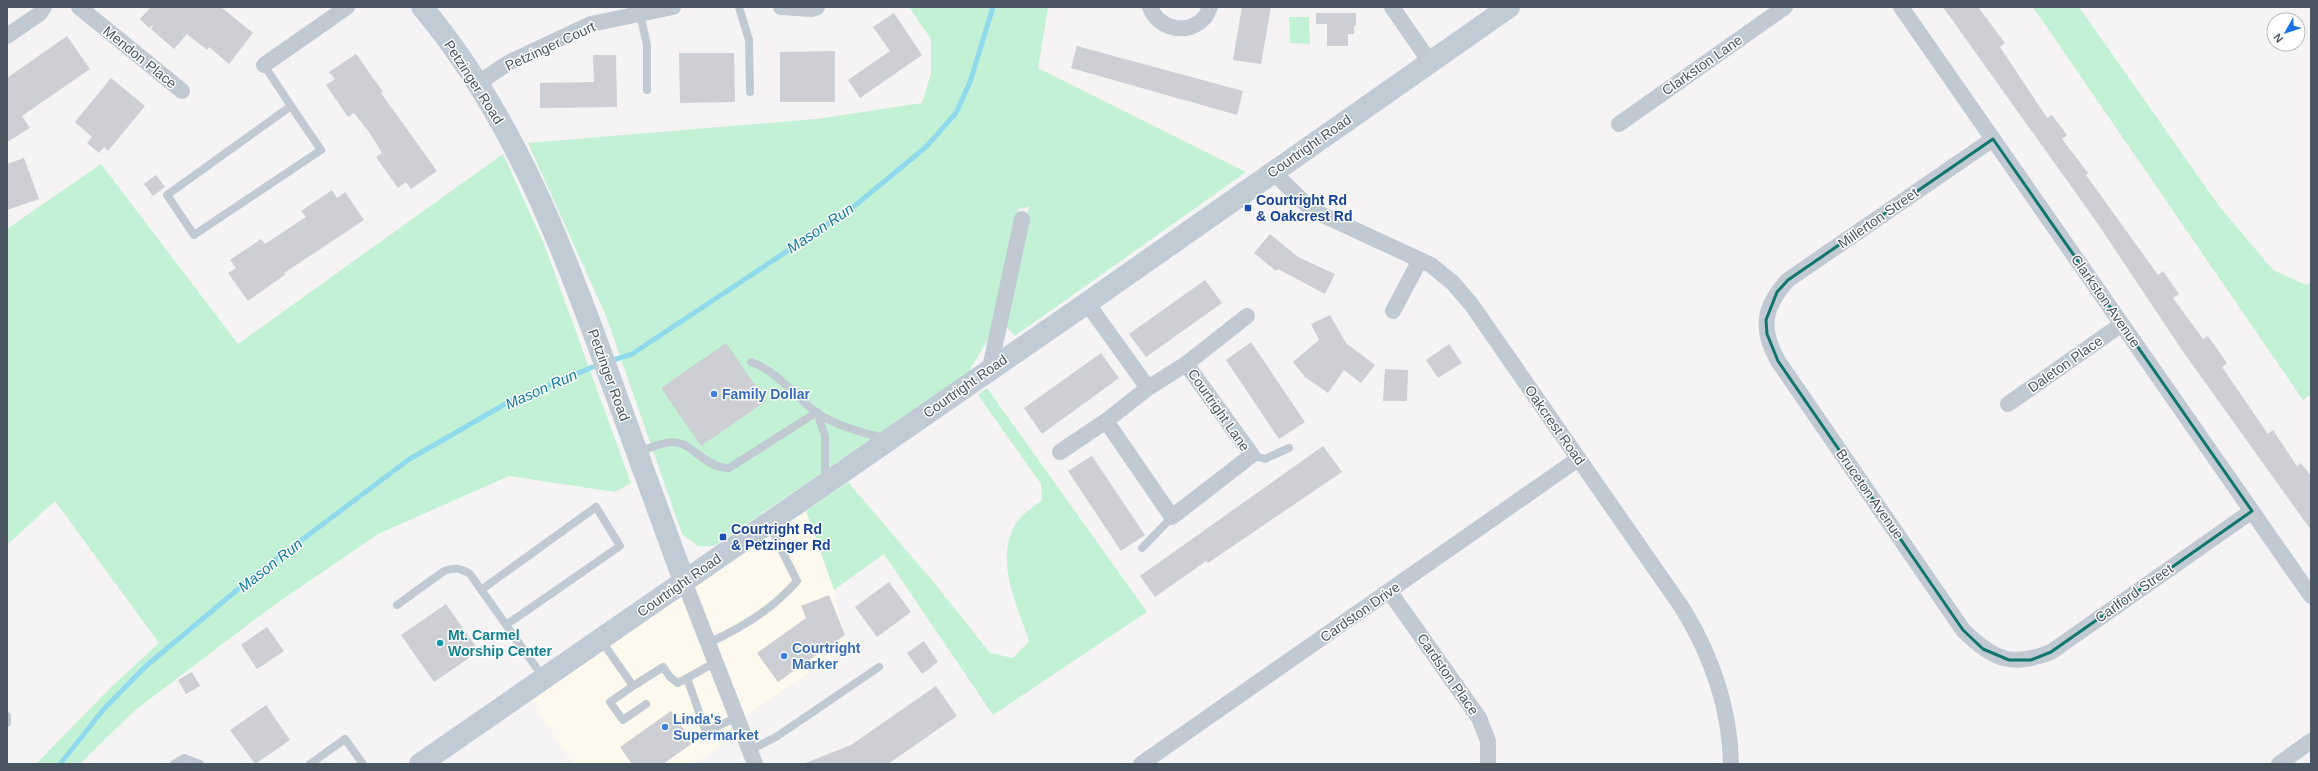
<svg xmlns="http://www.w3.org/2000/svg" width="2318" height="771" viewBox="0 0 2318 771" font-family="Helvetica,sans-serif">
	<style>
		.commercial { fill: #fdf9ef }
		.green { fill: #c3f1d5 }
		.lines { fill: none; stroke-linecap: round; stroke-linejoin: round }
		.stream { stroke: #90daee; stroke-width: 5 }
		.building { fill: #cdcfd5 }
		.lane { stroke: #c1cad2; stroke-width: 8 }
		.street { stroke: #c1cad2; stroke-width: 16 }
		.secondary { stroke: #c1cbd6; stroke-width: 22 }
		.marked { fill: none; stroke: #0f766e; stroke-width: 3; stroke-linejoin: round }
		.transit-dot { fill: #1a4fb4; stroke: #fff; stroke-width: 1.5 }
		.shop-dot { fill: #3f7fe0; stroke: #fff; stroke-width: 1.5 }
		.culture-dot { fill: #0f9aa8; stroke: #fff; stroke-width: 1.5 }
		.labels { text-anchor: middle; dominant-baseline: central; stroke-width: 3; stroke-linejoin: round; paint-order: stroke }
		.street-label { font-size: 14px; fill: #4a5661; stroke: #fff }
		.transit-label { font-size: 14px; font-weight: bold; fill: #164399; stroke: #fff; text-anchor: start }
		.shop-label { font-size: 14px; font-weight: bold; fill: #366cbe; stroke: #fff; text-anchor: start }
		.culture-label { font-size: 14px; font-weight: bold; fill: #0d838f; stroke: #fff; text-anchor: start }
		.water-label { font-size: 15px; font-style: italic; fill: #0c7c9b; stroke: #fff }
	</style>
	<rect width="100%" height="100%" fill="#f5f3f3"/>
	<path class="commercial" d="M806,511l28,79 13,58 -116,77 4,11 -41,28h-121l-42,-64z"/>
	<path class="green" d="M909,7h139l-10,61 208,104 -231,164 -9,-10 23,-119 -11,2 -28,127 -22,37 -254,173h-16l-16,-12 -76,-218 -78,-173 288,-24 106,-16 9,-30v-34z
		M2033,7h46l140,199 54,64 33,15 5,-2v111l-8,6z
		M1289,17h20l1,27 -20,-1z
		M503,154l41,90 87,239 -16,9 -106,-16 -131,58 -108,74 -136,103 -54,53h-44l74,-76 49,-45 -104,-142 -48,44v-316l94,-65 137,180z
		M987,388l160,224 -154,103 -109,-161 -50,36 -28,-79 42,-29 88,103 54,68 23,5 16,-17c-12,-37 -36,-82 -12,-119 5,-8 18,-16 25,-22l-1,-16 -63,-89z"/>
	<g class="lines">
		<path class="stream" d="M610,361l22,-7 220,-146 74,-61 30,-34 14,-31 23,-75
			M60,764l43,-54 43,-44 109,-91 153,-115 99,-57 93,-39"/>
	</g>
	<path class="building" d="M151,7h70l32,26 -24,31 -20,-17 -2,3 -20,-16 -13,15 -23,-20 3,-5 -5,4 -9,-9z
		M1242,7h29l-10,57 -28,-4z
		M1943,7h35l27,36 -5,4 47,71 5,-3 15,20 -5,4 26,34 -2,2 72,100 5,-4 16,23 -6,4 30,41 5,-3 19,27 -5,4 46,67 5,-4 24,36 4,-3 10,13v54l-127,-177 -86,-129z
		M894,13l28,42 -62,43 -12,-18 42,-29 -17,-24z
		M1316,13h40v13h-2v8h-6v12h-21v-22h-11z
		M67,36l23,33 -68,47 8,12 -23,14v-64z
		M1077,46l166,45 -6,24 -166,-47z
		M835,51v51h-55v-50z
		M679,53h55l1,49 -55,1z
		M356,54l27,38 -2,1 56,78 -26,18 -5,-7 -8,6 -22,-31 6,-4 -13,-21 -15,-19 -6,4 -22,-32 9,-6 -6,-7z
		M593,55h23l1,52 -77,1v-25l54,-1z
		M111,78l34,28 -37,45 -4,-4 -5,6 -12,-10 5,-6 -17,-15z
		M24,158l15,41 -32,11v-46z
		M156,175l9,12 -12,9 -9,-12z
		M332,190l5,8 8,-6 19,28 -80,53 2,1 -38,27 -20,-28 8,-5 -6,-8 31,-21 4,5 41,-27 -5,-6z
		M1270,234l28,23 37,17 -10,20 -47,-25 -2,2 -22,-18z
		M1205,280l17,23 -76,54 -17,-23z
		M1330,315l16,28 29,22 -14,18 -17,-13 -16,23 -23,-16 -12,-15 26,-22 -8,-16z
		M1251,342l54,80 -26,17 -53,-79z
		M726,343l40,58 -65,45 -40,-58z
		M1449,344l13,19 -24,15 -12,-18z
		M1101,353l18,25 -77,56 -18,-26z
		M1385,369l23,1 -1,31h-24z
		M1323,446l19,26 -134,91 -2,-2 -51,36 -15,-21z
		M1092,456l53,79 -24,16 -53,-80z
		M889,582l22,30 -34,25 -22,-30z
		M829,595l16,40 -67,47 -21,-29 49,-35 -5,-12z
		M446,604l33,47 -45,31 -33,-47z
		M267,627l17,24 -27,18 -16,-24z
		M924,641l14,21 -16,12 -15,-21z
		M192,672l8,14 -14,8 -8,-14z
		M936,686l21,30 -69,48h-85l48,-19z
		M266,705l24,35 -35,24 -25,-34z
		M671,711l22,32 -30,21h-31l-12,-17z"/>
	<g class="lines">
		<path class="lane" d="M739,7l10,33 1,52
			M640,14l7,31v45
			M264,65l27,41 -124,89 27,40 127,-85 -30,-44
			M751,362c28,10 42,33 65,50 20,14 46,21 69,26
			M817,412l8,24v44
			M637,452c11,-3 23,-9 34,-10 20,-2 32,26 58,26l88,-56
			M1252,455l13,4 24,-11
			M1142,548l30,-31
			M481,590l115,-83 24,39 -114,79
			M397,605l47,-34c11,-4 16,-3 26,3l73,103
			M601,640l32,46 30,-19 7,10 8,6 38,-21
			M708,643c34,-15 65,-34 89,-62l-29,-58
			M687,678l19,54 31,-15
			M633,686l-23,16 13,18 23,-16
			M7,716v7
			M750,750l26,-13 103,-70
			M174,764l10,-6 16,6
			M310,764l35,-25 18,25"/>
		<path class="street" d="M79,7l103,84
			M781,7l31,2 5,-2
			M1150,7c8,22 38,29 54,11 3,-2 4,-8 6,-11
			M1392,7l38,55
			M1901,7l410,589
			M7,36l32,-22 5,-7
			M264,65l83,-58
			M478,83l32,-21 81,-38 82,-17
			M1619,124l166,-117
			M1993,139l-205,141c-25,27 -28,49 -10,81l185,269c29,29 48,38 88,22l201,-141
			M1273,172l39,38 119,55 22,18 18,21 212,305c29,48 47,99 48,155
			M1087,303l61,85
			M1393,311l27,-51
			M990,368l32,-149
			M2008,404l114,-80
			M1106,421l66,96 80,-62 -66,-91
			M1060,452l46,-31 42,-33 38,-24 61,-48
			M684,581l71,183
			M1389,591l90,127 9,23v23
			M1141,764l437,-305
			M2279,764l32,-23"/>
		<path class="secondary" d="M422,7c91,108 142,242 189,374 24,67 49,133 73,200
			M420,764l667,-461 422,-296"/>
	</g>
	<path class="marked" d="M1993,139l259,372 -201,141 -20,8h-22l-26,-11 -20,-19 -185,-269 -11,-27 -1,-14 11,-28 11,-12z"/>
	<g class="transit-dot">
		<rect x="1244" y="204" width="8" height="8" rx="2"/>
		<rect x="719" y="533" width="8" height="8" rx="2"/>
	</g>
	<g class="shop-dot">
		<circle cx="714" cy="394" r="4"/>
		<circle cx="784" cy="656" r="4"/>
		<circle cx="665" cy="727" r="4"/>
	</g>
	<circle class="culture-dot" cx="440" cy="643" r="4"/>
	<g class="labels">
		<g class="street-label">
			<text transform="translate(550 46) rotate(-25)">Petzinger Court</text>
			<text transform="translate(140 57) rotate(39)">Mendon Place</text>
			<text transform="translate(1702 65) rotate(-35)">Clarkston Lane</text>
			<text transform="translate(474 82) rotate(57)">Petzinger Road</text>
			<text transform="translate(1309 146) rotate(-35)">Courtright Road</text>
			<text transform="translate(1878 218) rotate(-35)">Millerton Street</text>
			<text transform="translate(2106 301) rotate(55)">Clarkston Avenue</text>
			<text transform="translate(2065 364) rotate(-35)">Daleton Place</text>
			<text transform="translate(609 375) rotate(70)">Petzinger Road</text>
			<text transform="translate(965 386) rotate(-35)">Courtright Road</text>
			<text transform="translate(1219 410) rotate(55)">Courtright Lane</text>
			<text transform="translate(1555 425) rotate(55)">Oakcrest Road</text>
			<text transform="translate(1870 494) rotate(55)">Bruceton Avenue</text>
			<text transform="translate(679 585) rotate(-35)">Courtright Road</text>
			<text transform="translate(2134 593) rotate(-35)">Carlford Street</text>
			<text transform="translate(1360 612) rotate(-35)">Cardston Drive</text>
			<text transform="translate(1448 674) rotate(55)">Cardston Place</text>
		</g>
		<g class="transit-label">
			<text x="1256" y="200">Courtright Rd<tspan x="1256" dy="16">&amp; Oakcrest Rd</tspan></text>
			<text x="731" y="529">Courtright Rd<tspan x="731" dy="16">&amp; Petzinger Rd</tspan></text>
		</g>
		<g class="shop-label">
			<text x="722" y="394">Family Dollar</text>
			<text x="792" y="648">Courtright<tspan x="792" dy="16">Marker</tspan></text>
			<text x="673" y="719">Linda's<tspan x="673" dy="16">Supermarket</tspan></text>
		</g>
		<g class="culture-label">
			<text x="448" y="635">Mt. Carmel<tspan x="448" dy="16">Worship Center</tspan></text>
		</g>
		<g class="water-label">
			<text transform="translate(820 228) rotate(-34)">Mason Run</text>
			<text transform="translate(541 389) rotate(-24)">Mason Run</text>
			<text transform="translate(270 565) rotate(-38)">Mason Run</text>
		</g>
	</g>
	<rect width="2318" height="771" fill="none" stroke="#4a5661" stroke-width="16"/>
	<g transform="translate(2286 32) rotate(231)"><circle r="19" fill="#ffffff" stroke="#b7bbc0"/>
	<path d="M0-3L7 15L0 10L-7 15Z" fill="#1a73e8"/>
	<text y="-6" font-size="11" font-weight="bold" text-anchor="middle" fill="#4a5661">N</text>
	</g>
</svg>
